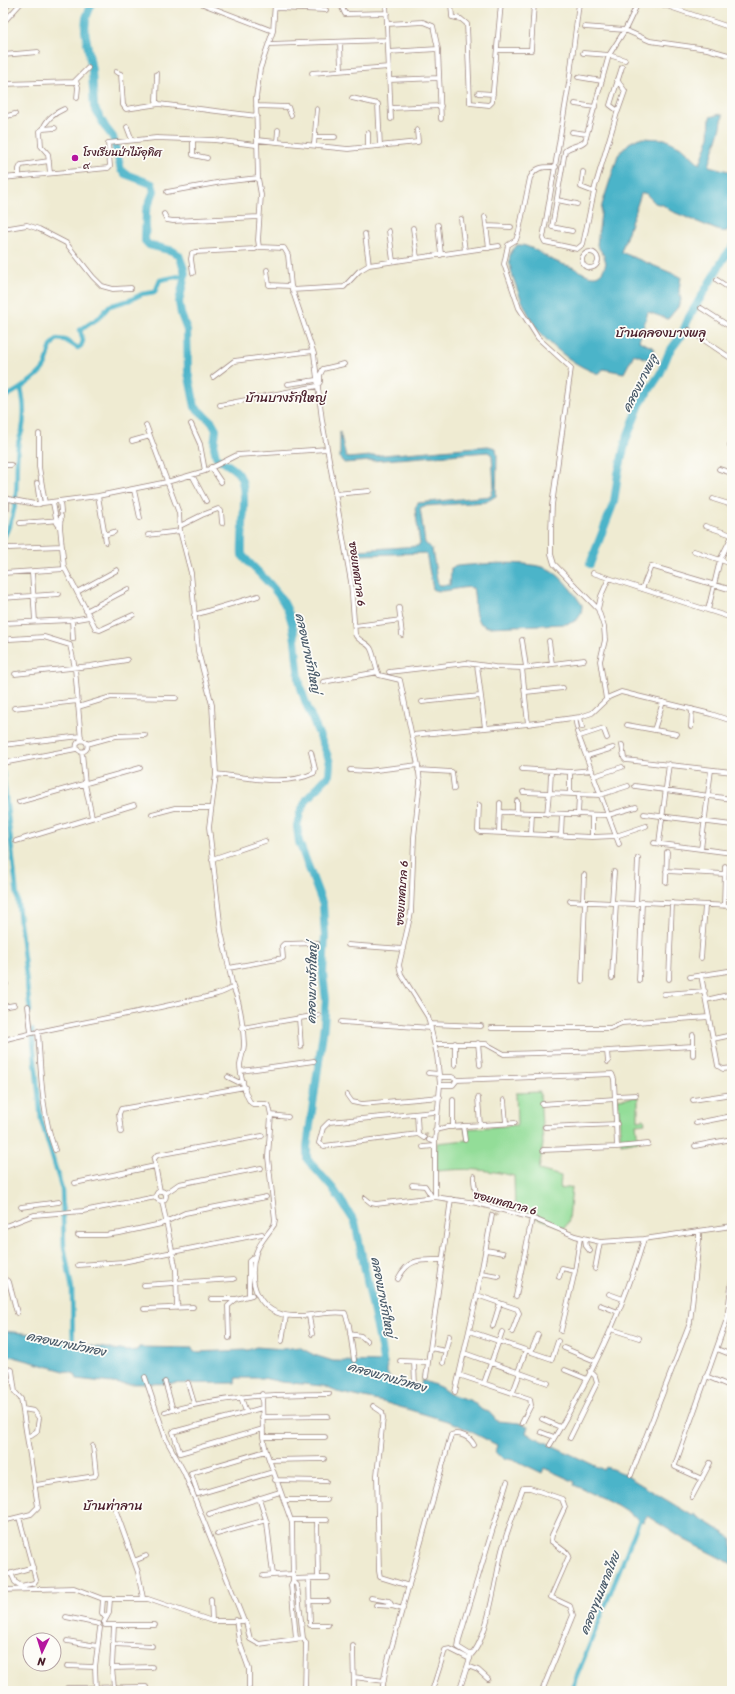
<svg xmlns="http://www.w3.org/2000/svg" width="735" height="1694" viewBox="0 0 735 1694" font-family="Sriracha,'Playpen Sans Thai',sans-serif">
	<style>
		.green { fill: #93dd98; stroke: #6e7e62 }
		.water { fill: #4bb4c9; stroke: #4a6a7a }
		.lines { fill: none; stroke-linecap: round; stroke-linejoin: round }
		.canal { stroke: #4bb4c9; stroke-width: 4.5 }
		.river { stroke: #4bb4c9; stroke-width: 8 }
		.minor-tunnel { stroke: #cec2b1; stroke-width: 4; stroke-dasharray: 4 2; stroke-linecap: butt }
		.minor-casing { stroke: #9c857e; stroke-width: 5.5 }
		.secondary-casing { stroke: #9c857e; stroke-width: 7 }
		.minor { stroke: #fff; stroke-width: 4 }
		.secondary { stroke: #fff; stroke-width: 5.5 }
		.poi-dot { fill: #b5179e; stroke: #fdfcf7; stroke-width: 1.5 }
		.labels { text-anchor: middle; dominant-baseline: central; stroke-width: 3.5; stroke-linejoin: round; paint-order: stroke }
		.poi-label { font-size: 11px; fill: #4a1f2b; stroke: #fdfcf7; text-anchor: start }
		.street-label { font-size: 11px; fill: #4a1f2b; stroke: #fdfcf7 }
		.water-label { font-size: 12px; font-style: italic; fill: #4a5b6a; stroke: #fdfcf7 }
		.quarter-label { font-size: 13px; fill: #4a1f2b; stroke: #fdfcf7 }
	</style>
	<rect width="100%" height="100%" fill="#fdfcf7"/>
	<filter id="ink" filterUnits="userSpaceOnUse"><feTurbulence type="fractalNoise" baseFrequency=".025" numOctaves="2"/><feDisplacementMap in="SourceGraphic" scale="8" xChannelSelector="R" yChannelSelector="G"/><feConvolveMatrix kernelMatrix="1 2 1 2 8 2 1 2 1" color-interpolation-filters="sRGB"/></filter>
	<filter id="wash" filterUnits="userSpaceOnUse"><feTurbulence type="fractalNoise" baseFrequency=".012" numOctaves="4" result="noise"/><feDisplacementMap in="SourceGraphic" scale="16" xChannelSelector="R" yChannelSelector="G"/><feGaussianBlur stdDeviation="0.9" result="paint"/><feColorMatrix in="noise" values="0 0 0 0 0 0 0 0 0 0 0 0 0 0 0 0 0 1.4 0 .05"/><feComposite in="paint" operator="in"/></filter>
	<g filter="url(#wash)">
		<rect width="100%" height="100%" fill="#efebd2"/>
		<path class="green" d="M540,1092l3,52 -4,26 22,6 -1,13 12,-2 -3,33 -4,8 -50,-18 -1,-34c-29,-7 -48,-8 -77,-5v-28l30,-3 -2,-11 52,-4 -1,-32z
			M638,1097v23l6,-1 1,4 -9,1 2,17 -17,3 -3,-45z"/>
		<path class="water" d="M720,114l3,1 -2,12 -12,39 23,6v53l-5,6 -5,1 -51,-21 -8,-6 -8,-2 -10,-10 -4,1 -20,58 60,25 -2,13 2,10 -3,7 -10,12 -20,-7 -9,29 15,7 -4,12 -16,-6 -10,19 -21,-4 -4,5c-22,-7 -42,-23 -58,-40 -11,-12 -35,-64 -31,-79 1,-4 5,-7 7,-10 12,-2 29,13 40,17 5,3 12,3 17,6 13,7 26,16 32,-5l-2,-7 -7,-11 5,-40 16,-50 11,-12 10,-5 26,1 18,9 17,16 9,-25 1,-22z
			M340,432l6,25 2,1 140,-12 8,2 1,8 -1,40 -10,6 -62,4 -4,2 5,35 7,6 6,36h12l1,-17 6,-2c25,-2 64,-6 89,2 14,5 28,25 36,37 0,12 -5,17 -16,19l-78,3c-18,-5 -11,-23 -15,-39 -11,-3 -32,7 -40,1l-7,-36 -66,2 -1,-5 59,-4 2,-2 -5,-36 3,-5 73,-7 3,-10 -2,-31 -4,-3 -144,11 -4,-5z
			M3,1331l39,4 28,8 57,8 10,-1 2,-3 53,1 2,4 54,-2 8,-3 27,2 16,-2 15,8 19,6 54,1v11l4,7 29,8 2,-8 18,7 10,7 22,7 10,9 7,2 8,9 22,2 9,3 -2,7 78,37 2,-3 14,5 73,44 1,-2 38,24v26l-47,-24 -38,-24 -4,6 -26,-17 -43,-20 1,-3 -31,-14 -2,5 -25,-12 -14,-3 -8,-6 2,-7 -43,-22 -71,-21 -46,-10 -14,-6 -42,-4 -18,-4h-27l-1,5 -114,1 -44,-5 -2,-5 -72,-20z"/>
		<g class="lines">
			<path class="canal" d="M3,398c11,-5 36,-21 42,-32 5,-10 2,-19 12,-27l8,1 13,8 3,-2 2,-5 -3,-11 20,-13 9,-11 21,-6 12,-6 13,-2 5,-12 25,-5
				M3,539c19,-35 11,-56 15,-93 0,-6 2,-9 4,-15 3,-13 2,-29 -1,-43
				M3,772l27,239
				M32,1030l9,90 21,69 2,57 8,44 1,58
				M571,1691l71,-177"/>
			<path class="river" d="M92,3l-6,15 -1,13 7,40 2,36 12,21 7,9 8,33 4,4 27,10 2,7 -8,20 -1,30 4,4 24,6 6,4 5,14 1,6 -6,27 2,12 6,16 1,42 7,35 17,15 4,7 -2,18 2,9c7,7 16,10 22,17 12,13 2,63 4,82 14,16 32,30 42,48 14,25 11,54 16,81 6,27 22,52 30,79l-1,12 -22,24 -7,14 -3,13 2,16 24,63 2,31 -2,38 3,25 -2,26 -17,122v12l27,31 21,32 26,125 2,14 -2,11
				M590,564l24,-62 4,-28 8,-34 14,-36 20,-30 9,-22 12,-16 8,-19 35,-59 8,-10"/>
		</g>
	</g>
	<g filter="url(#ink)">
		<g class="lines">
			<path class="minor-tunnel" d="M424,1134l5,2
				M495,1216l2,-3"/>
			<g class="minor-casing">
				<path id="minor" d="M200,3l73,28
					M275,3l-2,28 -13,38 -4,29 2,80 3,17 -3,45 1,7 25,1 4,7 3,31 23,68 8,66 29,162 4,52c3,8 13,8 16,15 4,8 4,18 8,26l21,5 18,85 2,17 -6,55 -3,76 -12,52 2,9 27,43 9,38 3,30 -5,57v55
					M340,3l5,11 42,-1
					M386,3l5,116
					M451,3l1,14 9,2 6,5 3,79 19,2 3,-3 9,-99
					M579,3l-10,80 -26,155 2,4 32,7 6,-5 12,-57 22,-74 1,-2 -8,-6 12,-38
					M610,3l27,3
					M658,3l74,25
					M276,8l50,2
					M3,23l18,-20
					M387,24l36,-2 10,4 5,23 3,70
					M585,27l40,3 25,11 57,8 25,7
					M340,42l1,28
					M269,44l118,-4
					M497,50h34l3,-47
					M388,52l50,-3
					M583,53l26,2 16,5
					M3,55l35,-3
					M116,72l5,2 2,31 3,4 33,-5 98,12
					M312,73l77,-6
					M157,74l-1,27 3,3
					M578,77l24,4
					M389,80l50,-2
					M617,80l8,11 -7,20
					M76,81l2,6 -1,11
					M3,84l71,-2 14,-14
					M478,93l15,1
					M352,98l26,6 2,42
					M575,104l20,3
					M256,106l32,1 3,8
					M391,108l50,-2
					M3,117l12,-3
					M127,127l5,13
					M43,129c3,-10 12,-16 21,-20
					M572,132l15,2
					M368,133v14
					M315,137h20
					M193,139v16l14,3
					M257,140l91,9 70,-7 -1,-12
					M277,142l1,-12
					M314,145l3,-36
					M556,167c-13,0 -20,-1 -26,11l-11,53 -3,9 -8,5 -4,19 15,44 19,30 33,30 -19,137 -1,27v22l3,10 44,45
					M583,172l-2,15 13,5
					M50,173l-2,-19 -7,-8 -1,-15 3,-2 12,-1
					M19,176v-7l2,-4 28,-4
					M3,178l105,-10 2,-2 -2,-23 48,-5 58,2 42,5
					M167,192l55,-10 36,-4
					M557,200l20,4
					M164,214l3,6 6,1 86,-4
					M485,217l4,31
					M461,219l4,32
					M438,225l3,30
					M486,226l25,1
					M413,228l4,30
					M3,229l24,-4 12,4 27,14 27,34 9,9 11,3 18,-1
					M389,231l4,30
					M572,231l-20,-4 13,-76c6,-6 14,-4 20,-10l24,-86 16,-25 13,-27
					M365,234l4,31
					M582 260a8 8 0 1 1 16 0a8 8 0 1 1-16 0Z
					M267,270l2,15 22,1
					M193,273l-2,-14 1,-6 3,-1 60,-3 4,-2
					M717,280l15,10
					M292,290l52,-3 15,-16 10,-6 130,-19
					M701,308l31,20
					M3,311l1,-1
					M689,330l43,29
					M213,377l21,-16 79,-10
					M288,384l28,-4
					M220,405l97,-19 3,-4v-7l3,-6 21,-5
					M191,424l9,20 5,27
					M39,434v33l6,36
					M132,441l18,-5
					M730,445h2
					M3,465h8
					M211,467l10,15
					M719,469l13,4
					M192,475l14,26
					M37,483l3,21
					M3,486l2,13
					M134,490l6,28
					M335,494l34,-3
					M98,496l8,46
					M3,498l32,6 63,-8 69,-14 38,-11 32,-16 90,-6
					M713,499l19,6
					M60,501l1,11
					M53,503l4,20 3,4
					M3,513l4,-4v-10
					M61,516l-1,11 4,40 32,62 4,1 33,-15
					M20,523l41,-3
					M180,526l22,-11 16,-6 3,2 1,12
					M705,526l27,9
					M104,535l10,-3
					M148,535l32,-4
					M9,548l53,-2
					M694,551l38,13
					M3,553l3,-6
					M32,572l3,49
					M3,573l62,-4
					M593,573l139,45
					M642,589l9,-23 81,24
					M77,592l40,-22
					M3,598l56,-4
					M399,608l3,27
					M708,610l12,-50 12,-24
					M86,611l42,-22
					M194,615l64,-19
					M72,620l1,19
					M3,623l69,-3 17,-3
					M355,626l46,-6
					M10,639l34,-2 26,8 5,23 6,72
					M522,640l4,27
					M549,641l3,23
					M477,665l8,63
					M522,668l6,56
					M389,672l77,-9 29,4 27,1 62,-8
					M15,674l75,-8 37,-6
					M323,682l55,-10
					M526,692l37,-4
					M606,699l-6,-38 5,-21 -1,-13 -6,-18 3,-13 8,-18
					M422,702l58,-6
					M78,707l33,-10 65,1
					M14,708l64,-7
					M580,717l2,10
					M575,718l2,10
					M627,725l50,9
					M691,727l1,-18
					M654,730l9,-28
					M577,732l42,112
					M412,735l116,-11 52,-7 12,-4 17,-16 12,-5 90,22 21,7
					M580,736l21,-7 3,1 3,8
					M76.5 746a5.5 5.5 0 1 1 11 0a5.5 5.5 0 1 1-11 0Z
					M87,744l29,-8 29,-1
					M3,745l78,-9
					M622,745l2,13 2,2 106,12
					M82,752l3,32 7,33
					M587,756l26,-8
					M3,763l73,-14
					M522,769l48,3 22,-2
					M350,770l18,1 50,-6
					M418,770l34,2 2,17
					M216,774c31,3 69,13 98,-1l1,-4 -4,-17
					M594,776l28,-9
					M635,786l97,13
					M523,792l77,3 28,-9
					M550,793l1,-22
					M570,794v-22
					M517,801v11
					M19,802l121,-34
					M479,805l-1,25 2,2 112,5 24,-1 30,-10
					M500,812l108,3 28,-8
					M152,814l23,-6h36
					M547,814l2,-21
					M644,814l88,11
					M578,815l1,-21
					M499,832l1,-29
					M531,834l1,-21
					M561,835l1,-21
					M592,837v-22
					M16,841l118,-36
					M654,843l78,10
					M659,843l10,-79
					M701,849l10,-79
					M212,859l53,-18
					M666,871l59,3
					M666,882l1,-30
					M570,901l66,3 6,-2 90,4
					M583,901l1,-26
					M612,902l2,-30
					M636,904l2,-46
					M724,906l1,-40
					M732,940v6
					M348,945l55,4
					M701,958l4,-52
					M229,968l54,-10 -1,-12 2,-2 33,-1
					M701,975l17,91 5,3 9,-1
					M690,977l38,-6
					M612,978l4,-75
					M669,979l3,-76
					M639,980l3,-78
					M582,981l3,-79
					M3,985l3,-1
					M233,987c8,17 10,38 11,57 0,7 -3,13 -4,21 0,7 6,37 13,39h13l3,2 2,9 -3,42 7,63 -1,5c-6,9 -15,18 -18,28 -9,30 2,61 37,63 16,1 37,-6 52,-3l4,12 5,35
					M664,994l41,-3
					M706,1000l26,-6
					M28,1006l3,27
					M3,1007l11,-2
					M299,1018l2,29
					M341,1022l90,6
					M430,1024l51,2
					M242,1028l76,-13
					M491,1028h119l12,-5 87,-6
					M38,1031c3,40 3,81 17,119
					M693,1035v20
					M713,1039l19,-4
					M3,1040c60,-15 121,-24 180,-38 16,-4 36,-6 50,-15l-12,-56 -12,-104 7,-53 -4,-69 -14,-54 -7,-78 -11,-42 -1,-18 -33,-88
					M455,1043v22
					M478,1043l2,22
					M435,1044h51l18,10 103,-3 86,-5
					M607,1051l1,11
					M241,1071l73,-10
					M428,1073l11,1
					M228,1077l10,5 5,-1
					M440,1077h12l5,3
					M457,1080l155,-6 2,5 3,68
					M440,1085h13l4,-5
					M347,1095l5,7 10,2 78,-7
					M615,1096l21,-1
					M478,1098l2,27
					M453,1100v27
					M504,1100l2,23
					M693,1100l39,-6
					M542,1104l73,-5
					M417,1114l1,20 6,4
					M271,1115l17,2
					M696,1123l36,-7
					M463,1126l2,14
					M545,1127l72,-3
					M435,1130l13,-3 67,-4
					M121,1132l-2,-18 2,-5 124,-22
					M418,1134l-94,12 -5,-3 4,-15 6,-6 105,-10
					M429,1140l6,2
					M695,1146l37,-7
					M423,1147l12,-1
					M543,1150l74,-3 31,-3
					M474,1176c-1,10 4,17 2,27
					M75,1183l80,-17
					M412,1185l13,1 7,11
					M156 1196a5 5 0 1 1 10 0a5 5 0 1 1-10 0Z
					M160,1191l-6,-32 3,-4 105,-19
					M166,1193l13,-9 82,-16
					M365,1198l6,5 5,1 59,-7 41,6 56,15 43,18 25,6 44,-3 88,-13
					M162,1201l14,69 1,38
					M21,1207l38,-5
					M3,1227l31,-12 49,-4 73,-14
					M78,1235h27l15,-2 41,-9 24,-11 81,-16
					M585,1239l1,7 4,5
					M486,1250l17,3
					M78,1265l45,-3 139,-28
					M595,1269l5,-27
					M481,1273l17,3
					M559,1277l3,-9 13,3
					M3,1278l6,4 8,31
					M398,1279c11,-22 23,-19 45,-19
					M144,1285l90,-6
					M609,1294l14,5
					M477,1295l40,14 2,4 -7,19
					M249,1296v-35l6,-5
					M516,1296l16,-78
					M211,1299h25
					M600,1305l18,7
					M144,1309l49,-2
					M309,1316l3,18
					M493,1326l7,-23
					M611,1329l28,9
					M469,1331l83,28 6,-18
					M561,1331l14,-60 5,-33
					M350,1334l11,2 6,5
					M229,1338l-1,-32 8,-7 16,-4
					M282,1341l4,-25
					M430,1348l16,3
					M564,1348l31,13
					M717,1349l15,6
					M531,1352l7,-17
					M464,1353l84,30
					M400,1361l28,1
					M414,1362l1,23
					M443,1363l6,-27
					M3,1368l9,2 3,22 6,7 17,108 -7,7 -28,7
					M565,1370l22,9
					M518,1372l8,-22
					M459,1375l71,24 1,6 -9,18
					M706,1376l26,11
					M145,1377l21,62 18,33 60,149
					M426,1377l25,-178
					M165,1382l8,28
					M188,1383l6,20
					M484,1383l18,-51
					M455,1392l21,-92 16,-85
					M513,1392l7,-19
					M262,1394l1,43 3,14 26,72 1,58 -2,4 5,53
					M241,1397l5,15
					M373,1406l9,6 1,6 -6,57 2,96 1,6 29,9
					M262,1408l-89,24 7,21 83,-24
					M23,1409l11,2 5,7 -2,13 -9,6
					M165,1412c57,-16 105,-18 164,-18
					M262,1417l66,-1
					M542,1419l18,8
					M541,1432l13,5
					M263,1437h62
					M570,1438l27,-55 -2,-7 -5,-5
					M550,1445c39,-64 73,-134 94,-206
					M266,1451l-75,22 7,21 75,-22
					M269,1460l55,-1
					M631,1475l59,-152 9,-82v-10
					M702,1479l-27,-12v-2l52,-146 5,-41
					M275,1480l51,1
					M36,1485l59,-9 1,-2 -3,-28
					M692,1497l18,-34
					M259,1498l8,25 6,52 20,-1
					M284,1500h43
					M95,1506l13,-4 5,1 25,69 5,26
					M209,1514l71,-22
					M291,1520h36
					M217,1534l49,-14
					M134,1561l12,-5
					M11,1573l4,9 6,4 13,-3 2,-3 -17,-63
					M3,1576l30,-9
					M263,1576l10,-1
					M3,1577l3,13
					M318,1578h10
					M293,1579l25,-1 -1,-58
					M309,1579l1,46h18
					M293,1581l4,4 6,53
					M3,1590l71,-2 29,11h45l64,22h32l2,1 4,17 9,5 44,-6 3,5 -1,48
					M371,1598l18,3 3,5 11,3
					M103,1599l-1,14 3,4
					M211,1599l1,22
					M310,1601h18
					M376,1605l16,1
					M66,1617l33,7
					M236,1620l3,21 10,28v18
					M104,1622l5,-9 1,-14
					M105,1625h50
					M114,1625l-2,43 40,-1
					M67,1641l30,5
					M113,1644l39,2
					M353,1646l1,45
					M471,1655c17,-15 25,-81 31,-105 6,-21 13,-41 21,-62h7l32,11 3,8 -13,28 -1,6 16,12 2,3 -18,41 19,9 3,9 -31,76
					M67,1666l28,1 5,-39
					M468,1666l10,4 10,9
					M95,1667l1,24
					M112,1668l2,19
					M354,1677l30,4
					M67,1688l79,-1
					M382,1691l4,-24 65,-232c9,-3 19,2 23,10
					M432,1691l13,-41 5,-1 20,10
					M459,1691l12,-36 -13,-8 1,-7 48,-158"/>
			</g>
			<g class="secondary-casing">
				<path id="secondary" d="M3,10l6,-7"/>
			</g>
			<use href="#minor" class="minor"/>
			<use href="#secondary" class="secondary"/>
		</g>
	</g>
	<circle class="poi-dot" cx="75" cy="158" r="4"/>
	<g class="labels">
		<g class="poi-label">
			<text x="83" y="152">โรงเรียนป่าไม้อุทิศ<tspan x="83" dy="13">๙</tspan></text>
		</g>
		<g class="street-label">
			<text transform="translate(357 574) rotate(82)">ซอยเทศบาล 6</text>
			<text transform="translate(402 893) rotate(-86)">ซอยเทศบาล 6</text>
			<text transform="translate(505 1203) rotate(15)">ซอยเทศบาล 6</text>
		</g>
		<g class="water-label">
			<text transform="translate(640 383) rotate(-63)">คลองบางพลู</text>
			<text transform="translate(308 653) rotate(78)">คลองบางรักใหญ่</text>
			<text transform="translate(312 983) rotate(-89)">คลองบางรักใหญ่</text>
			<text transform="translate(383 1297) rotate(79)">คลองบางรักใหญ่</text>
			<text transform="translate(66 1344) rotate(12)">คลองบางบัวทอง</text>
			<text transform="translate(387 1377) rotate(16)">คลองบางบัวทอง</text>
			<text transform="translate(600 1593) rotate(-68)">คลองขุนมหาดไทย</text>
		</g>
		<g class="quarter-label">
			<text x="661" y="332">บ้านคลองบางพลู</text>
			<text x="286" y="397">บ้านบางรักใหญ่</text>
			<text x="113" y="1505">บ้านท่าลาน</text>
		</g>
	</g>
	<rect width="735" height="1694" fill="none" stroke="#fdfcf7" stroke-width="16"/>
	<g transform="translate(42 1652) rotate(184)"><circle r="19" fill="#fdfcf7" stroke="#b5a4a5"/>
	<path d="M0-3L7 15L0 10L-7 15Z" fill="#b5179e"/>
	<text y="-6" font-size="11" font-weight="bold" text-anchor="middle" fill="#4a1f2b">N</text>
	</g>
</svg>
